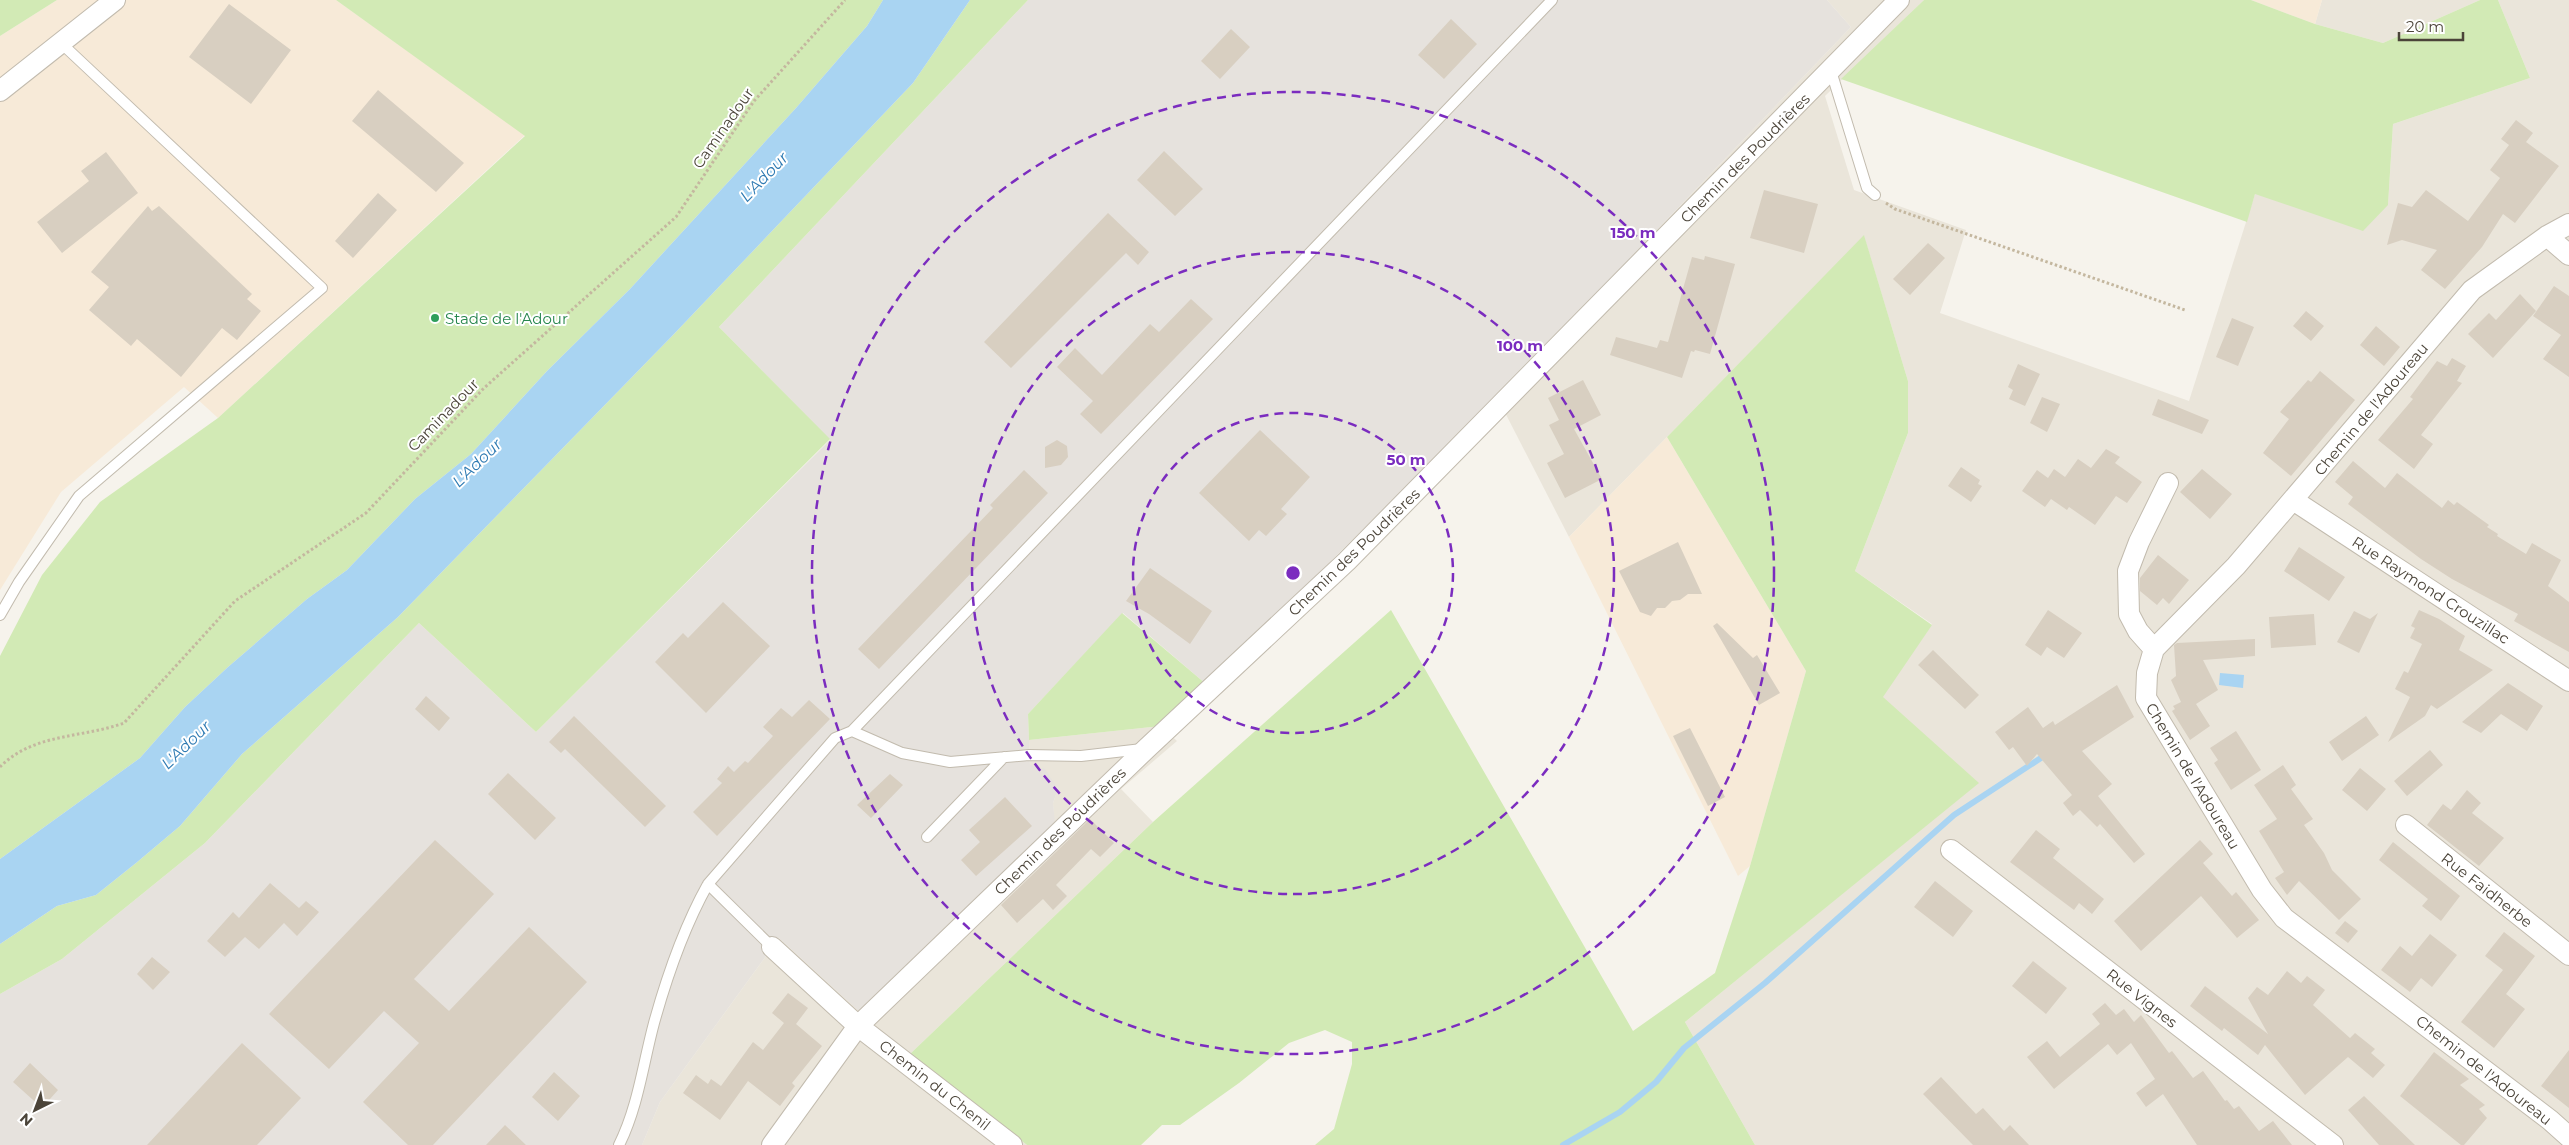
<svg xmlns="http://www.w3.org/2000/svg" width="2569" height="1145" viewBox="0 0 2569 1145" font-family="Montserrat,sans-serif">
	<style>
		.residential { fill: #eae5da }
		.commercial { fill: #f7ead8 }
		.industrial { fill: #e6e2dd }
		.green { fill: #d2eab5 }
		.water { fill: #a9d4f2 }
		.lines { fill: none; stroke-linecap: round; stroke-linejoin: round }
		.stream { stroke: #a9d4f2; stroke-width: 6 }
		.building { fill: #d8cfc1 }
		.lane-casing { stroke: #c2bbae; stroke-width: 12 }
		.street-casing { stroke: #c2bbae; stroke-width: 22 }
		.path { stroke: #c4b79f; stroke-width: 3; stroke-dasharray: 2.5 2.5; stroke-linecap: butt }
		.lane { stroke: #fff; stroke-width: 10 }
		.street { stroke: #fff; stroke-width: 20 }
		.ring { fill: none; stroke: #7b2cbf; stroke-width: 2.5; stroke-dasharray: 9 6 }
		.leisure-dot { fill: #2e9e5b; stroke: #fff; stroke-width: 2 }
		.labels { text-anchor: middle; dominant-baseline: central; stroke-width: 4; stroke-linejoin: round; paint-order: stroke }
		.street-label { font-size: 15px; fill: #4b4439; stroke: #fff }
		.leisure-label { font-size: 15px; fill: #27864d; stroke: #fff; text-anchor: start }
		.water-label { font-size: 16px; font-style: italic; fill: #2e7ab2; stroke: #fff }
		.centre { fill: #7b2cbf; stroke: #fff; stroke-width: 2.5 }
		.ring-label { font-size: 15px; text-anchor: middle; font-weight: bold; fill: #7b2cbf; stroke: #fff; stroke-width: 4; stroke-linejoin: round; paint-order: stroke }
	</style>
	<rect width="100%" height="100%" fill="#f6f3ec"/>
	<path class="residential" d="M1827,0h97l-99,96 29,94 112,40 -26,83 249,88 66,-207 133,11 5,-81 137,-46 -32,-78h71v1145h-814l-70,-123 293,-239 -96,-86 50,-73 -77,-53 53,-138v-52l-44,-145 -295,301 -72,-140 354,-370z
		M2322,0h158l-97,43 -68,-19z
		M1161,726l16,15 -56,48 32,33 -243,232 117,91h-385l18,-43 119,-164 81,73 194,-188 -1,-20 5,-15 -28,-22 -1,-26z"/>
	<path class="commercial" d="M57,0h279l189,135 -307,283 -34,-31 -123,105 -61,98v-554z
		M2251,0h71l-7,24z
		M1667,437l139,234 -56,195 -12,10 -169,-339z"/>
	<path class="industrial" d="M1028,0h799l24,27 -354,370 -291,287 -83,-71 -95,101 2,51 15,4 13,20 -5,14 2,20 -196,188 -80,-73 -119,164 -18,43h-642v-151l62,-35 143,-116 214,-220 117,109 294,-292 -111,-113z"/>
	<path class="green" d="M0,0h57l-57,36z
		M336,0h547l-16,26 -71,82 -166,181 -83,82 -76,83 -56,45 -68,71 -40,29 -79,68 -43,40 -45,51 -140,101v-203l42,-81 58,-73 118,-84 307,-282z
		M970,0h58l-309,327 111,112 -294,293 -117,-109 -214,220 -143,116 -62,35v-50l57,-38 39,-11 40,-32 44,-37 62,-72 156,-137 276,-283 239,-251z
		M1924,0h327l64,24 68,19 97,-43h18l32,78 -137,46 -5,81 -25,26 -108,-37 -8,28 -406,-143z
		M1864,235l44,146v52l-53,138 77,54 -49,72 96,86 -294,239 70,123h-440l19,-16 18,-65v-22l-27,-12 -36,13 -50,40 -59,42h-18l-21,20h-114l-117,-91 243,-232 238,-212 242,421 82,-58 35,-107 56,-195 -139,-234z
		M1122,613l84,71 -45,42 -132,14 -1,-26z"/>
	<path class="water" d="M883,0h87l-57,83 -239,251 -276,283 -156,137 -62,72 -44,37 -40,32 -39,11 -57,38v-85l140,-101 45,-51 43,-40 79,-68 40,-29 68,-71 56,-45 76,-83 83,-82 166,-181 71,-82z
		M2220,673l24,2 -1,13 -24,-3z"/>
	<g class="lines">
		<path class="stream" d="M1563,1145l57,-33 36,-30 28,-34 81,-65 189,-168 93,-61"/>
	</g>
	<path class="building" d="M229,4l62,46 -40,54 -62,-47z
		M1451,19l26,25 -33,35 -26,-24z
		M1231,29l19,18 -30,32 -19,-18z
		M378,90l86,73 -28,29 -84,-71z
		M2516,120l17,13 -7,9 33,24 -44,57 -12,-9 -21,33 -37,42 -24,-19 16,-20 -35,-10 -15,5 11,-42 14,4 14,-17 42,31 32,-43 -10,-8 19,-25 -8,-6z
		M1164,151l39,38 -28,27 -38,-36z
		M106,152l32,41 -76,60 -25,-31 52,-41 -8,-10z
		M1764,190l54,14 -14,49 -54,-15z
		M378,193l19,17 -44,48 -18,-17z
		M148,206l4,5 7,-5 93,88 -5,5 14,12 -24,29 -15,-12 -41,49 -44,-38 -6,7 -42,-36 20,-23 -18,-15z
		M1108,213l41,39 -11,13 -12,-12 -115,115 -27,-26z
		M1928,243l17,15 -35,37 -17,-16z
		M1705,256l30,8 -25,90 -15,-4 -1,2 -3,-1 -9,27 -72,-23 6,-18 41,11 3,-8 8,2 24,-85 12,3z
		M2554,286l15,10v81l-26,-18 18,-24 -28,-19z
		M2520,294l16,17 -43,47 -25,-24 21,-21 7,7z
		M1191,299l22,20 -112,115 -21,-20 13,-13 -36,-34 18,-19 27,27 48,-51 9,8z
		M2306,311l18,15 -13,15 -18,-15z
		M2232,318l22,9 -16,39 -22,-9z
		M2376,326l24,21 -16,19 -24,-21z
		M2452,358l14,8 -9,15 5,2 -41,52 12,9 -19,25 -36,-29 35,-41 -3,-2 27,-36 10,5z
		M2018,364l22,10 -15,32 -16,-7 4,-9 -5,-3z
		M2320,371l35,29 -64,76 -28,-23 26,-34 -9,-7 28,-32 3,2z
		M1583,380l18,35 -27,14 28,50 -37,19 -18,-35 17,-9 -15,-29 10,-5 -11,-22z
		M2042,397l18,7 -13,28 -17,-9z
		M2158,399l51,21 -7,14 -50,-19z
		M1260,430l50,47 -29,32 6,5 -21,22 -7,-6 -10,11 -50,-48z
		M1057,440l10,6 1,11 -7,8 -16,3v-21z
		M2106,449l14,8 -5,6 27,19 -15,21 -11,-7 -21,29 -26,-18 -2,3 -16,-11 -6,8 -23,-16 15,-21 11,8 6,-9 11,8 13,-18 13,9z
		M2353,461l32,27 12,-15 45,35 6,-8 6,5 3,-3 32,23 -2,2 11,7 -1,2 29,18 6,-11 29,17 -13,26 21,16v50l-55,-31 4,-7 -66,-35 -31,-20 -73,-55 5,-7 -18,-15z
		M1961,467l19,13 -2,4 4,2 -11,16 -23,-16z
		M2202,469l30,25 -22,25 -30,-27z
		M1024,470l24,23 -169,176 -21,-20 135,-141 -3,-3z
		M1678,542l24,52h-14l-8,6 -8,1 -7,7h-8l-6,8 -11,-4 -21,-41z
		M2299,547l46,30 -16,24 -45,-30z
		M2158,555l31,25 -20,24 -6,-6 -6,7 -17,-14v-13z
		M1150,568l62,43 -22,33 -41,-30 -23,-13z
		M723,602l47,44 -64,67 -51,-51 28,-29 5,5z
		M2048,610l34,23 -18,25 -17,-11 -6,9 -16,-11z
		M2419,610l20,9 26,17 -6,14 34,20 -56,39 -6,-4 -6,11 -37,26 22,-45 -15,-8 9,-18 4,2 14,-29 -12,-6 5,-10 -4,-2z
		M2354,611l16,8 8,-6 -19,40 -22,-11z
		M2314,614l2,31 -45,3 -2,-31z
		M1717,623l36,35 4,-3 23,38 -21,12 -46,-79z
		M2255,639v17l-52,4 15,30 -22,14 14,22 -20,14 -18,-29 3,-2 -2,-3 8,-4 -10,-22 5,-4 -2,-31 3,-2z
		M1933,650l46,45 -14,14 -47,-44z
		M2508,683l35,23 -16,25 -26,-17 -20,19 -19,-11z
		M2117,685l17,32 -52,34 30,33 -14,12 47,58 -11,9 -34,-39 -3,3 -17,-17 -7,6 -10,-13 9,-8 -35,-41 -10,12 -14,-19 -4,3 -14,-18 33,-25 15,21 10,-7 2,4z
		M426,696l24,22 -11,13 -24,-22z
		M809,700l21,19 -113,117 -24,-24 29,-29 -5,-4 11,-13 6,6 11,-11 3,2 25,-27 -10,-9 18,-19 11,9z
		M574,716l92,90 -21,21 -80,-78 -4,4 -12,-11z
		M2366,716l13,19 -37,26 -13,-19z
		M1690,728l35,69 -17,9 -35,-70z
		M2236,731l25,39 -30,20 -17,-27 4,-3 -8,-12z
		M2430,750l13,15 -36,31 -13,-15z
		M2283,765l13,20 -5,4 22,30 -9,6 20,28 8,17 29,29 -22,21 -40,-39 -12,14 -12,-17 9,-6 -25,-41 18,-12 -23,-34z
		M2360,768l26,21 -19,22 -25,-21z
		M508,773l48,45 -21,22 -47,-46z
		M890,774l13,11 -32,33 -14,-13z
		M2467,790l14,13 -9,10 32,25 -25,28 -52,-41 16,-21 8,6z
		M1005,797l27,29 -56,50 -15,-16 19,-18 -11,-12z
		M1090,819l24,24 -14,14 -9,-8 -35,36 11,11 -14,14 -10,-11 -26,24 -16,-18z
		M2036,830l24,19 -7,9 51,41 -12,15 -13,-11 -5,7 -64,-48z
		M435,840l59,54 -80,85 35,32 80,-84 58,55 -154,163h-25l-45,-43 56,-59 -35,-32 -55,58 -60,-55z
		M2200,840l13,14 -10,9 29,33 4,-4 23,28 -22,18 -36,-42 -60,55 -27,-30z
		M2393,842l67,54 -19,25 -19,-15 6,-7 -49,-39z
		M1935,881l38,30 -20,26 -39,-30z
		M270,883l29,25 7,-7 13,11 -22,24 -13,-13 -25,26 -14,-12 -20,20 -18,-16 26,-29 6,6z
		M2345,921l13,10 -10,12 -13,-10z
		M2504,932l31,24 -29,38 19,15 -31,39 -33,-26 42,-52 -18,-14z
		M2430,934l27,21 -25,32 -11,-9 -11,14 -29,-22 19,-24 12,10z
		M152,957l18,15 -17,18 -16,-16z
		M2033,961l34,27 -21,26 -34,-28z
		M2287,971l14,12 6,-7 18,14 -12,15 37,33 5,-5 20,16 -4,4 14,12 -12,13 -25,-21 -43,38 -40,-50 -7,10 -34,-27 -2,3 -32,-25 15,-20 63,48 -20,-36 9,-11 11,8z
		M788,993l20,15 -12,16 26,22 -30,37 3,3 -15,20 -32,-25 -28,39 -37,-27 13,-18 12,9 3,-5 10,7 32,-44 10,8 21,-27 -12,-10z
		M2105,1003l11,12 8,-6 10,13 7,-7 28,38 3,-2 21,27 10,-7 22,30 2,-1 7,9 5,-3 20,25 14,-10 19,24h-95l-34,-51 -17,13 -10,-14 19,-14 -24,-36 -14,12 -9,-11 -54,45 -27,-32 20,-16 13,16 40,-33 -8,-10z
		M242,1043l59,55 -44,47h-110z
		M2569,1050v58l-28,-22z
		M2434,1052l35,27 -9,6 25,20 -6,4 8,9 -23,27h-3l-61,-49z
		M30,1063l28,27 -16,18 -29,-26z
		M554,1072l26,24 -22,25 -26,-24z
		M1941,1077l35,37 7,-6 21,23 6,-6 19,20h-56l-50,-51z
		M2364,1096l51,49h-36l-31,-35z
		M505,1125l21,20h-40z"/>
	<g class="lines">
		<g class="lane-casing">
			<path id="lane" d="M1831,71l36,117 8,7
				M0,615l19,-33 60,-86 243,-208 -261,-245
				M852,731l700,-731
				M927,837l77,-80
				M708,884l64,63
				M619,1145c19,-38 24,-81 35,-122 13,-47 30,-96 54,-139l127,-146 17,-7 50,22 48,9 79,-7 52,1 61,-7"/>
		</g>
		<g class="street-casing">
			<path id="street" d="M0,91l115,-91
				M2569,224l-22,12 -75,54 -236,276 -82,83 -7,24 -1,25 116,192 22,28 266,202 19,17
				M2547,236l22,19
				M2293,500l276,181
				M2154,649l-16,-18 -9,-17 -1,-43 11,-29 29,-59
				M2406,825l163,130
				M1951,850l382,295
				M772,947l86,79 154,119
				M772,1145l86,-119 288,-277 201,-188 552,-561"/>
		</g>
		<path class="path" d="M1886,203l9,6 290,101
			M0,767c33,-34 83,-29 124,-44l111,-122 131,-88 118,-125 192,-171 78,-116 91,-101"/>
		<use href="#lane" class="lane"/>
		<use href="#street" class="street"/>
	</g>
	<g class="ring">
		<circle cx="1293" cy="573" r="160"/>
		<circle cx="1293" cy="573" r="321"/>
		<circle cx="1293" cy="573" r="481"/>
	</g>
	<circle class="leisure-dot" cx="435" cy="318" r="5"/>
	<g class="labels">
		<g class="street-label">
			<text transform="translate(723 128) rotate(-55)">Caminadour</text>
			<text transform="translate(1745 158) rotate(-45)">Chemin des Poudrières</text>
			<text transform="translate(2371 409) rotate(-50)">Chemin de l'Adoureau</text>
			<text transform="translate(443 415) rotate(-46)">Caminadour</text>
			<text transform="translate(1354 552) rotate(-44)">Chemin des Poudrières</text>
			<text transform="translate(2431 590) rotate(33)">Rue Raymond Crouzillac</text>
			<text transform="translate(2193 776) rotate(59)">Chemin de l'Adoureau</text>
			<text transform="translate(1060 831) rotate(-44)">Chemin des Poudrières</text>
			<text transform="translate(2487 890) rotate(38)">Rue Faidherbe</text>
			<text transform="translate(2142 998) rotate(38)">Rue Vignes</text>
			<text transform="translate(2484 1070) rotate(38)">Chemin de l'Adoureau</text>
			<text transform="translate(935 1085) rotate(38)">Chemin du Chenil</text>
		</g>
		<g class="leisure-label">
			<text x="445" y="318">Stade de l'Adour</text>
		</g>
		<g class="water-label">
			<text transform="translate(764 177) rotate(-46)">L'Adour</text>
			<text transform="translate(477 463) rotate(-44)">L'Adour</text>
			<text transform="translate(186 745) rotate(-44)">L'Adour</text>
		</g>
	</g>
	<circle cx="1293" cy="573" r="8" class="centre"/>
	<g class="ring-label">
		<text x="1633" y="238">150 m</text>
		<text x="1520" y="351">100 m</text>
		<text x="1406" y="465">50 m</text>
	</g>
	<g transform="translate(35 1110) rotate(222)" stroke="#ffffff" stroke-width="4" paint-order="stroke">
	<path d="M0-4L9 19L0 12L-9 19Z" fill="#4b4439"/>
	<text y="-8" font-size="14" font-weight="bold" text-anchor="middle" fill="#4b4439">N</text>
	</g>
	<path d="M2399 32v8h64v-8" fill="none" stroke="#4b4439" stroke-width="2.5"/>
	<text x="2406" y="32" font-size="15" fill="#4b4439" stroke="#ffffff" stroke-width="4" paint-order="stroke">20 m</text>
</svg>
